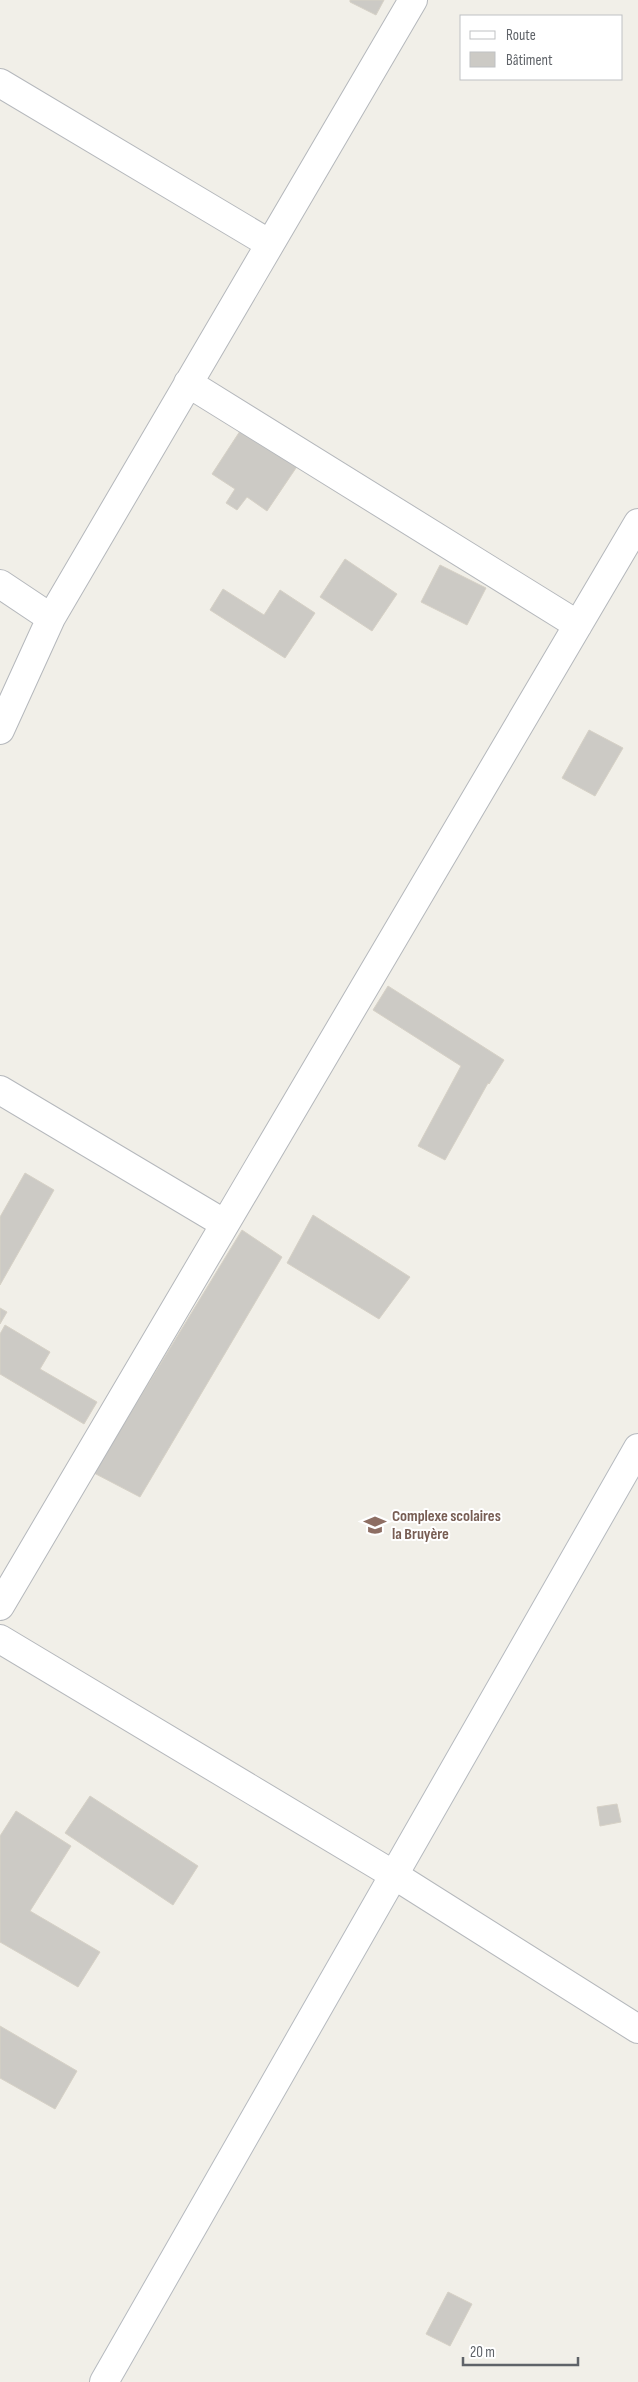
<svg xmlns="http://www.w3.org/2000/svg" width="638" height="2382" viewBox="0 0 638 2382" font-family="'Sofia Sans Condensed',sans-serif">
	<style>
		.building { fill: #cccac5; stroke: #d6d1c6 }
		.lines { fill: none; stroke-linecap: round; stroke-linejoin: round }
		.street-casing { stroke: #b5b8bc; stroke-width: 30 }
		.secondary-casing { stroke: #b6babf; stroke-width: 30 }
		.street { stroke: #fff; stroke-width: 28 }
		.secondary { stroke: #fff; stroke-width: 28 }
		.labels { text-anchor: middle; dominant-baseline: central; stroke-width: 4; stroke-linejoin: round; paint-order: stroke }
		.education-label { font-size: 16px; font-weight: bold; fill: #785e54; stroke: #fff; text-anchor: start }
	</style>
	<rect width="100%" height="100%" fill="#f1efe8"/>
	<path class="building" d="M350,0h34l-8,15 -26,-13z
		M242,428l56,37 -31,46 -20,-14 -10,13 -11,-7 9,-14 -23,-15z
		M345,559l52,35 -25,37 -52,-34z
		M440,565l46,23 -19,37 -46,-23z
		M223,589l41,26 16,-25 35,23 -30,45 -75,-48z
		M589,730l34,18 -28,48 -33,-18z
		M388,986l116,74 -15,24 -1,-1 -43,77 -27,-14 43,-80 -88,-56z
		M25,1173l29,17 -54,95v-68z
		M313,1215l97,62 -31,42 -92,-56z
		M242,1230l40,27 -142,240 -46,-24z
		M0,1308l7,4 -7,12z
		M5,1325l45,27 -10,17 57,33 -13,22 -84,-50v-40z
		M90,1796l108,70 -25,39 -108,-72z
		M617,1804l4,18 -21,4 -3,-19z
		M16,1811l55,35 -41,65 70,41 -22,35 -78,-45v-106z
		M0,2026l77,45 -22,38 -55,-31z
		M448,2292l24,12 -22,42 -24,-12z"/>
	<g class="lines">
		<g class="street-casing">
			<path id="street" d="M0,83l270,161
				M188,383l390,242
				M0,584l51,34
				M0,730l51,-112 362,-618
				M0,1090l225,134
				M0,1606l638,-1083
				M0,1639l394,236 244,154"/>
		</g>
		<g class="secondary-casing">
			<path id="secondary" d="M104,2382l534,-934"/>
		</g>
		<use href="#street" class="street"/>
		<use href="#secondary" class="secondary"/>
	</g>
	<defs>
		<g id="school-bare" transform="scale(1.725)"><path d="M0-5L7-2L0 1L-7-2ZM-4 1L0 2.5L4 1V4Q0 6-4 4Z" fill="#8d6e63" stroke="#fff" stroke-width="2.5" paint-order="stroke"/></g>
	</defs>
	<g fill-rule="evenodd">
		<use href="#school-bare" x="375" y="1525"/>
	</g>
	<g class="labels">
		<g class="education-label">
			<text x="392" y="1516">Complexe scolaires<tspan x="392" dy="18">la Bruyère</tspan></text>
		</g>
	</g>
	<rect x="460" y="15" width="162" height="65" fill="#ffffff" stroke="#bfc1c3"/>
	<rect x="470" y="31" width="25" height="8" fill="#ffffff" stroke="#bfc1c3"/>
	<text x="506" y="40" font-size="15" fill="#5f6368">Route</text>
	<rect x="470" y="52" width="25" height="15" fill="#cccac5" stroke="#bfc1c3"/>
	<text x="506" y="65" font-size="15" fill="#5f6368">Bâtiment</text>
	<path d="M463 2357v8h115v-8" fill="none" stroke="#5f6368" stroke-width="2.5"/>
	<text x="470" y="2357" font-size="15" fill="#5f6368" stroke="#ffffff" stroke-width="4" paint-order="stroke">20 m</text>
</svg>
